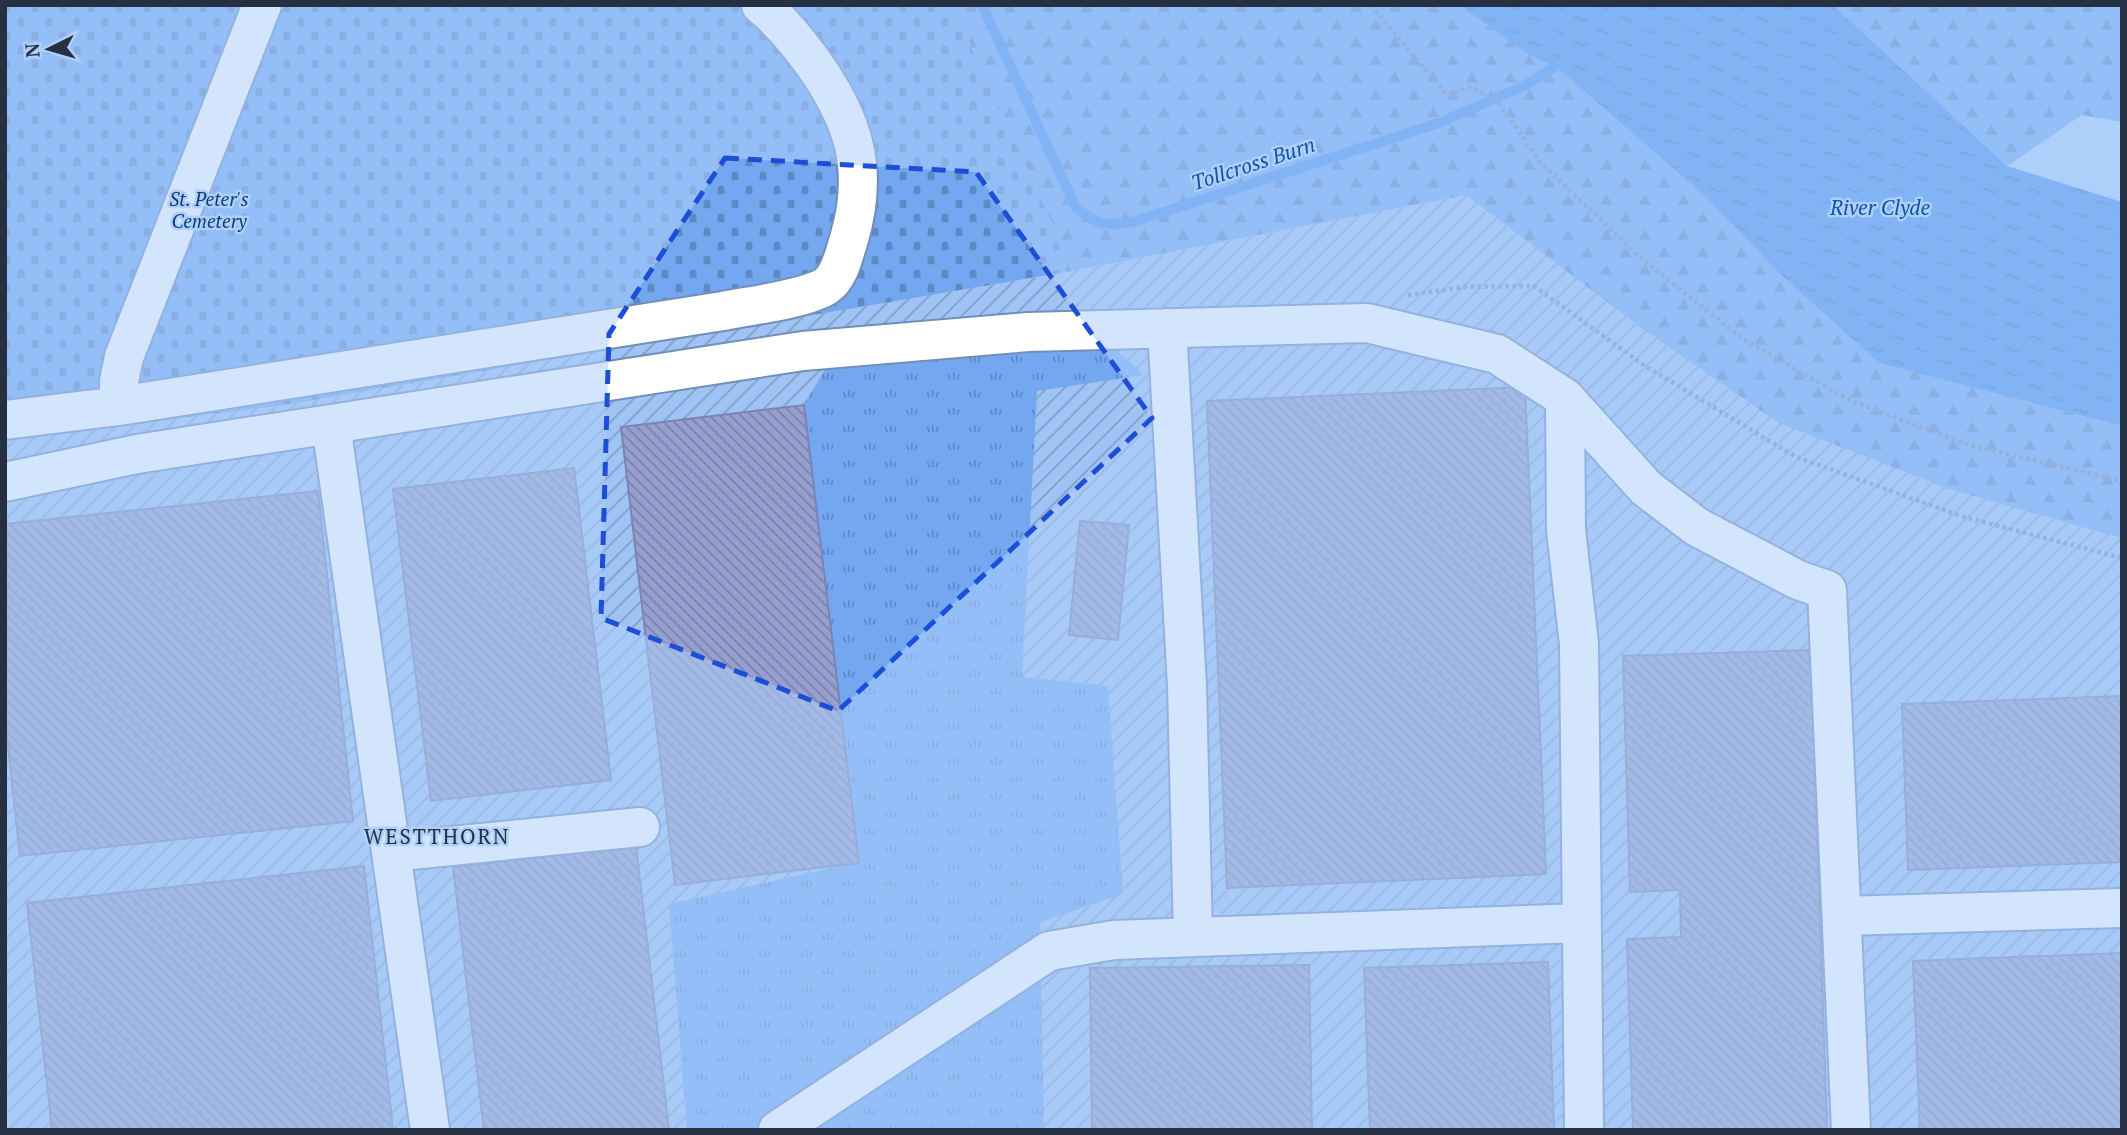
<svg xmlns="http://www.w3.org/2000/svg" width="2127" height="1135" viewBox="0 0 2127 1135" font-family="'PT Serif',serif">
	<style>
		.industrial { fill: url(#industrial-furrows) }
		.grass { fill: url(#grass-tufts) }
		.forest { fill: url(#forest-firs) }
		.cemetery { fill: url(#cemetery-stones) }
		.water { fill: url(#water-ripples) }
		.lines { fill: none; stroke-linecap: round; stroke-linejoin: round }
		.stream { stroke: #4c90eb; stroke-width: 10 }
		.building { fill: url(#building-back-hatch); stroke: #7b83b2; stroke-width: 2 }
		.minor-casing { stroke: #718fb8; stroke-width: 42 }
		.path { stroke: #778fb1; stroke-width: 4.5; stroke-dasharray: 3.5 3.5; stroke-linecap: butt }
		.minor { stroke: #fff; stroke-width: 38 }
		.marked { fill: none; stroke: #1d4ed8; stroke-width: 5; stroke-dasharray: 14 9; stroke-linejoin: round }
		.labels { text-anchor: middle; dominant-baseline: central; stroke-width: 5; stroke-linejoin: round; paint-order: stroke }
		.park-label { font-size: 19px; font-style: italic; fill: #0f3d77; stroke: #afcffb }
		.water-label { font-size: 21px; font-style: italic; fill: #0f54a6; stroke: #afcffb }
		.neighbourhood-label { font-size: 21px; letter-spacing: 2px; fill: #253142; stroke: #afcffb }
	</style>
	<defs>
		<pattern id="industrial-furrows" width="10" height="10" patternUnits="userSpaceOnUse" patternTransform="scale(1.75)"><rect width="10" height="10" fill="#9fc3f4"/><path d="M-1 1l2-2M0 10L10 0M9 11l2-2" fill="none" stroke="#819fc7"/></pattern>
		<pattern id="grass-tufts" width="24" height="20" patternUnits="userSpaceOnUse" patternTransform="scale(1.75)"><rect width="24" height="20" fill="#73a8f1"/><path d="M3 7l-1-3M5 7V3M7 7l1-3M15 17l-1-3M17 17v-4M19 17l1-3" fill="none" stroke="#5e89c5"/></pattern>
		<pattern id="forest-firs" width="22" height="20" patternUnits="userSpaceOnUse" patternTransform="scale(1.75)"><rect width="22" height="20" fill="#73a8f1"/><path d="M5 1l3.5 6h-7zM16 11l3.5 6h-7z" fill="#5e89c5"/></pattern>
		<pattern id="cemetery-stones" width="16" height="16" patternUnits="userSpaceOnUse" patternTransform="scale(1.75)"><rect width="16" height="16" fill="#73a8f1"/><path d="M2 7V4a2 2 0 0 1 4 0v3zM10 15v-3a2 2 0 0 1 4 0v3z" fill="#5e89c5"/></pattern>
		<pattern id="water-ripples" width="26" height="14" patternUnits="userSpaceOnUse" patternTransform="scale(1.75)"><rect width="26" height="14" fill="#4c90eb"/><path d="M2 4q2-2 4 0t4 0M15 11q2-2 4 0t4 0" fill="none" stroke="#3f76c0"/></pattern>
		<pattern id="building-back-hatch" width="6" height="6" patternUnits="userSpaceOnUse" patternTransform="scale(1.75)"><rect width="6" height="6" fill="#969fcf"/><path d="M-1 5l2 2M0 0l6 6M5-1l2 2" fill="none" stroke="#7a82aa"/></pattern>
	</defs>
	<rect width="100%" height="100%" fill="#afcffb"/>
	<path class="industrial" d="M1466,195l174,132 312,163 170,48v592h-2117v-691l273,-33 788,-134z"/>
	<path class="grass" d="M1102,338l42,37 -107,16 -15,286 86,9 15,208 -83,28 4,208h-357l-18,-226 190,-42 -55,-457 27,-46z"/>
	<path class="forest" d="M952,5h507l70,50 27,12 149,129 76,79 98,88 243,63v112l-170,-48 -173,-67 -139,-96 -174,-132 -400,77 -13,-47z
		M1833,5h289v117l-40,-7 -75,51z"/>
	<path class="cemetery" d="M5,5h947l101,220 13,47 -788,134 -273,33z"/>
	<path class="water" d="M1459,5h374l174,161 115,36v224l-243,-63 -98,-88 -76,-79 -149,-129 -27,-12z"/>
	<g class="lines">
		<path class="stream" d="M982,5l94,203c24,18 28,18 57,14l306,-99 87,-38 39,-25"/>
	</g>
	<path class="building" d="M1525,387l21,487 -319,14 -20,-487z
		M804,405l55,458 -184,22 -54,-458z
		M574,468l37,312 -180,21 -38,-312z
		M318,491l35,330 -333,35 -15,-136v-196z
		M1080,521l49,4 -11,115 -49,-5z
		M1811,650l16,480h-194l-6,-191 54,-2 -1,-47 -50,2 -7,-236z
		M2122,696v166l-214,8 -6,-166z
		M636,846l33,284h-185l-31,-263z
		M364,866l29,264h-341l-25,-227z
		M2122,953v177h-202l-7,-169z
		M1548,962l6,168h-184l-6,-162z
		M1309,965l3,165h-220l-2,-162z"/>
	<g class="lines">
		<g class="minor-casing">
			<path id="minor" d="M1167,328l20,358 6,251
				M1565,398l1,132 13,114 5,486
				M119,406v-25l5,-24 138,-352
				M5,420l114,-14 604,-95c25,-5 83,-12 103,-25 14,-9 18,-32 23,-47 21,-71 4,-121 -38,-179 -15,-20 -30,-39 -50,-55
				M331,424l99,706
				M5,482l132,-28 666,-103 225,-19 339,-9 130,31 68,44 81,90 51,39 101,53 29,10 24,540
				M391,852l249,-25
				M1842,916l280,-8
				M778,1130l271,-179 65,-11 468,-17"/>
		</g>
		<path class="path" d="M1371,5l76,90 24,-8 29,17 40,58 103,98 100,79 106,61 120,45 153,36
			M1408,295l55,-8 71,-1 108,78 154,93 168,60 158,41"/>
		<use href="#minor" class="minor"/>
	</g>
	<path d="M0 0H2127V1135H0ZM725,158l251,14 176,246 -314,293 -237,-93 8,-284z" fill="#afcffb" fill-opacity=".55" fill-rule="evenodd"/>
	<path class="marked" d="M725,158l251,14 176,246 -314,293 -237,-93 8,-284z"/>
	<g class="labels">
		<g class="park-label">
			<text x="209" y="198">St. Peter's<tspan x="209" dy="22">Cemetery</tspan></text>
		</g>
		<g class="water-label">
			<text transform="translate(1253 163) rotate(-18)">Tollcross Burn</text>
			<text x="1880" y="207">River Clyde</text>
		</g>
		<g class="neighbourhood-label">
			<text x="437" y="836">WESTTHORN</text>
		</g>
	</g>
	<rect width="2127" height="1135" fill="none" stroke="#253142" stroke-width="14"/>
	<g transform="translate(49 49) rotate(265)" stroke="#afcffb" stroke-width="5" paint-order="stroke">
	<path d="M0-5L12 26L0 18L-12 26Z" fill="#253142"/>
	<text y="-10" font-size="19" font-weight="bold" text-anchor="middle" fill="#253142">N</text>
	</g>
</svg>
